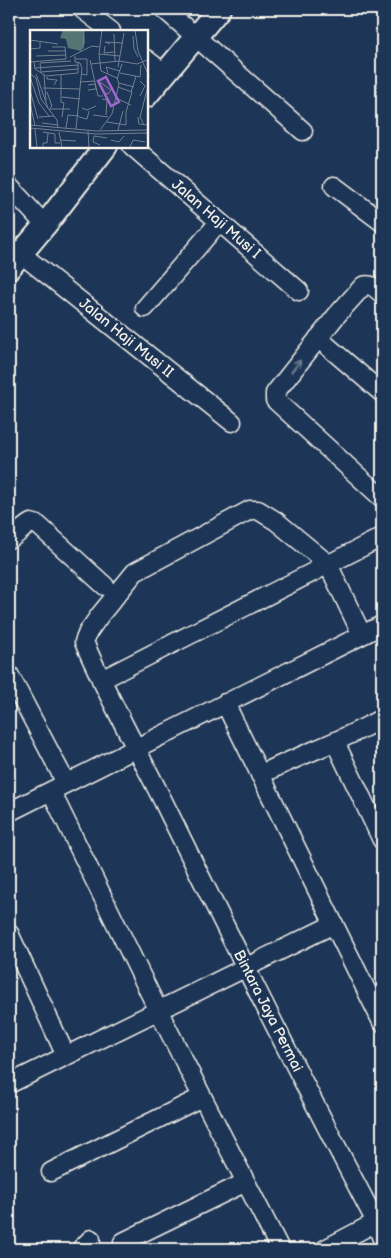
<svg xmlns="http://www.w3.org/2000/svg" width="391" height="1258" viewBox="0 0 391 1258" font-family="'Balsamiq Sans',sans-serif">
	<style>
		.lines { fill: none; stroke-linecap: round; stroke-linejoin: round }
		.minor-casing { stroke: #f4f1e8; stroke-width: 21 }
		.tertiary-casing { stroke: #f4f1e8; stroke-width: 26 }
		.minor { stroke: #1d3557; stroke-width: 18 }
		.tertiary { stroke: #1d3557; stroke-width: 22 }
		.oneway { stroke: #68778a }
		.labels { text-anchor: middle; dominant-baseline: central; stroke-width: 5; stroke-linejoin: round; paint-order: stroke }
		.street-label { font-size: 15px; fill: #f4f1e8; stroke: #1d3557 }
		.inset-road { fill: none; stroke: #738091; stroke-width: 1 }
		.view { fill: #9f67cb; fill-opacity: 0.15; stroke: #9f67cb; stroke-width: 2.5 }
		.inset-edge { fill: none; stroke: #f4f1e8; stroke-width: 2.5 }
	</style>
	<rect width="100%" height="100%" fill="#1d3557"/>
	<filter id="ink" filterUnits="userSpaceOnUse"><feTurbulence type="fractalNoise" baseFrequency=".02" numOctaves="2"/><feDisplacementMap in="SourceGraphic" scale="10" xChannelSelector="R" yChannelSelector="G"/><feConvolveMatrix kernelMatrix="1 2 1 2 8 2 1 2 1" color-interpolation-filters="sRGB"/></filter>
	<g filter="url(#ink)">
		<g class="lines">
			<g class="minor-casing">
				<path id="minor" d="M82,9l29,22
					M164,9l139,122
					M146,59l18,14
					M132,146l167,145
					M9,186l36,39
					M334,186l48,36
					M20,253l212,169
					M382,294c-6,-5 -10,-11 -19,-8l-27,30 -61,77v7l107,98
					M145,308l74,-86
					M318,338l64,55
					M9,539c8,-3 14,-12 22,-16l7,2 67,61
					M362,635l-34,-71 -52,-43 -18,-11h-8l-115,62 -35,43 -12,17 -4,10c25,58 56,112 84,169 68,138 136,275 208,411l6,17
					M9,674l57,109
					M101,680l281,-143
					M225,703l157,319
					M335,742l47,98
					M260,775c41,-21 83,-34 122,-57
					M51,791l107,219 122,239
					M9,812l373,-187
					M9,933l57,123
					M9,1084l325,-160
					M51,1172l151,-75
					M123,1242l123,-60
					M81,1249l10,-10
					M325,1249l57,-30"/>
			</g>
			<g class="tertiary-casing">
				<path id="tertiary" d="M146,96l73,-87
					M9,268l36,-43 61,-79"/>
			</g>
			<use href="#minor" class="minor"/>
			<use href="#tertiary" class="tertiary"/>
		</g>
		<defs><path id="oneway-shaft" d="M-6 0H5M1.5-3L5.5 0L1.5 3" fill="none" stroke-width="1.6" stroke-linecap="round" stroke-linejoin="round" transform="scale(1.25)"/></defs>
		<use class="oneway" href="#oneway-shaft" transform="translate(296 366) rotate(-52)"/>
	</g>
	<g class="labels">
		<g class="street-label">
			<text transform="translate(216 219) rotate(41)">Jalan Haji Musi I</text>
			<text transform="translate(126 338) rotate(39)">Jalan Haji Musi II</text>
			<text transform="translate(268 1011) rotate(63)">Bintara Jaya Permai</text>
		</g>
	</g>
	<g transform="translate(30 30)">
		<rect width="118" height="118" fill="#1d3557"/>
		<path d="M33,0h21l1,13 -4,8 -13,-3 -2,-9 -6,-1z" fill="#557574"/>
		<path class="inset-road" d="M105,0l3,21 9,21M84,4l1,27M103,6l1,13 4,8M0,10l28,4M80,14l-5,-2 18,1M75,16l-1,7 10,-1M0,19l10,-1v-6M53,19l1,-19M18,21h17M69,24l21,2M6,26l30,-1M45,26v6l5,1 2,5 -6,61M40,27l22,-11 7,1M45,29h12v16l-6,-1M60,30l8,36h5M0,32l36,-3 -1,-12h-13M4,32l1,7 11,7 32,-3v-10M10,33l1,9 37,-3M10,33l31,-2M61,34l28,-3 18,3 10,-4M88,37l6,-34M5,38l43,-3M78,43l-2,-6 14,4M90,43l20,4 1,-12M0,44l6,4 5,21 16,21 1,8M6,44l12,34M14,45l2,26M31,45v27l3,1 -2,14M0,47l9,26 10,13M17,47v2l10,1 -3,5M87,49l5,-15M67,50l14,10 -3,4 -3,-1M110,51l5,5 -5,10M50,52l15,-1M89,53l15,4M13,58l37,1M0,60l8,29M58,60l8,-1 -1,-5 -7,1M17,62l5,14 -2,2M101,62l5,-16M32,67l18,2M86,68l15,7M72,69l5,1 -1,15M0,73l5,23M52,78l5,2 9,-4M19,79h21M63,85l15,2M9,87l15,-1M49,87l8,2 2,-8M108,87l1,7 8,1M77,92l19,3v-13l6,-20 -14,-5M12,93l16,2M0,95l66,6 51,-1M114,95l-4,-8 7,-27M0,98l66,6 51,-1M36,98l2,-13 11,1M5,99l2,18M70,100l12,-16 7,-30 -2,-6 -16,-7 -2,-17 3,-24M88,100l5,-19M58,101l1,16M13,102l12,2v9h5M29,102l3,15M30,110l16,1M81,110l8,2 5,-6M70,115l-7,-3 1,-6 13,2M13,117v-4h4l1,-10M100,117l3,-7 12,2"/>
		<path class="view" d="M76,47l13,25 -8,4 -13,-25z"/>
		<rect width="118" height="118" class="inset-edge"/>
	</g>
	<rect width="391" height="1258" fill="none" stroke="#1d3557" stroke-width="30"/>
	<rect x="15" y="15" width="361" height="1228" fill="none" stroke="#f4f1e8" stroke-width="2" filter="url(#ink)"/>
</svg>
